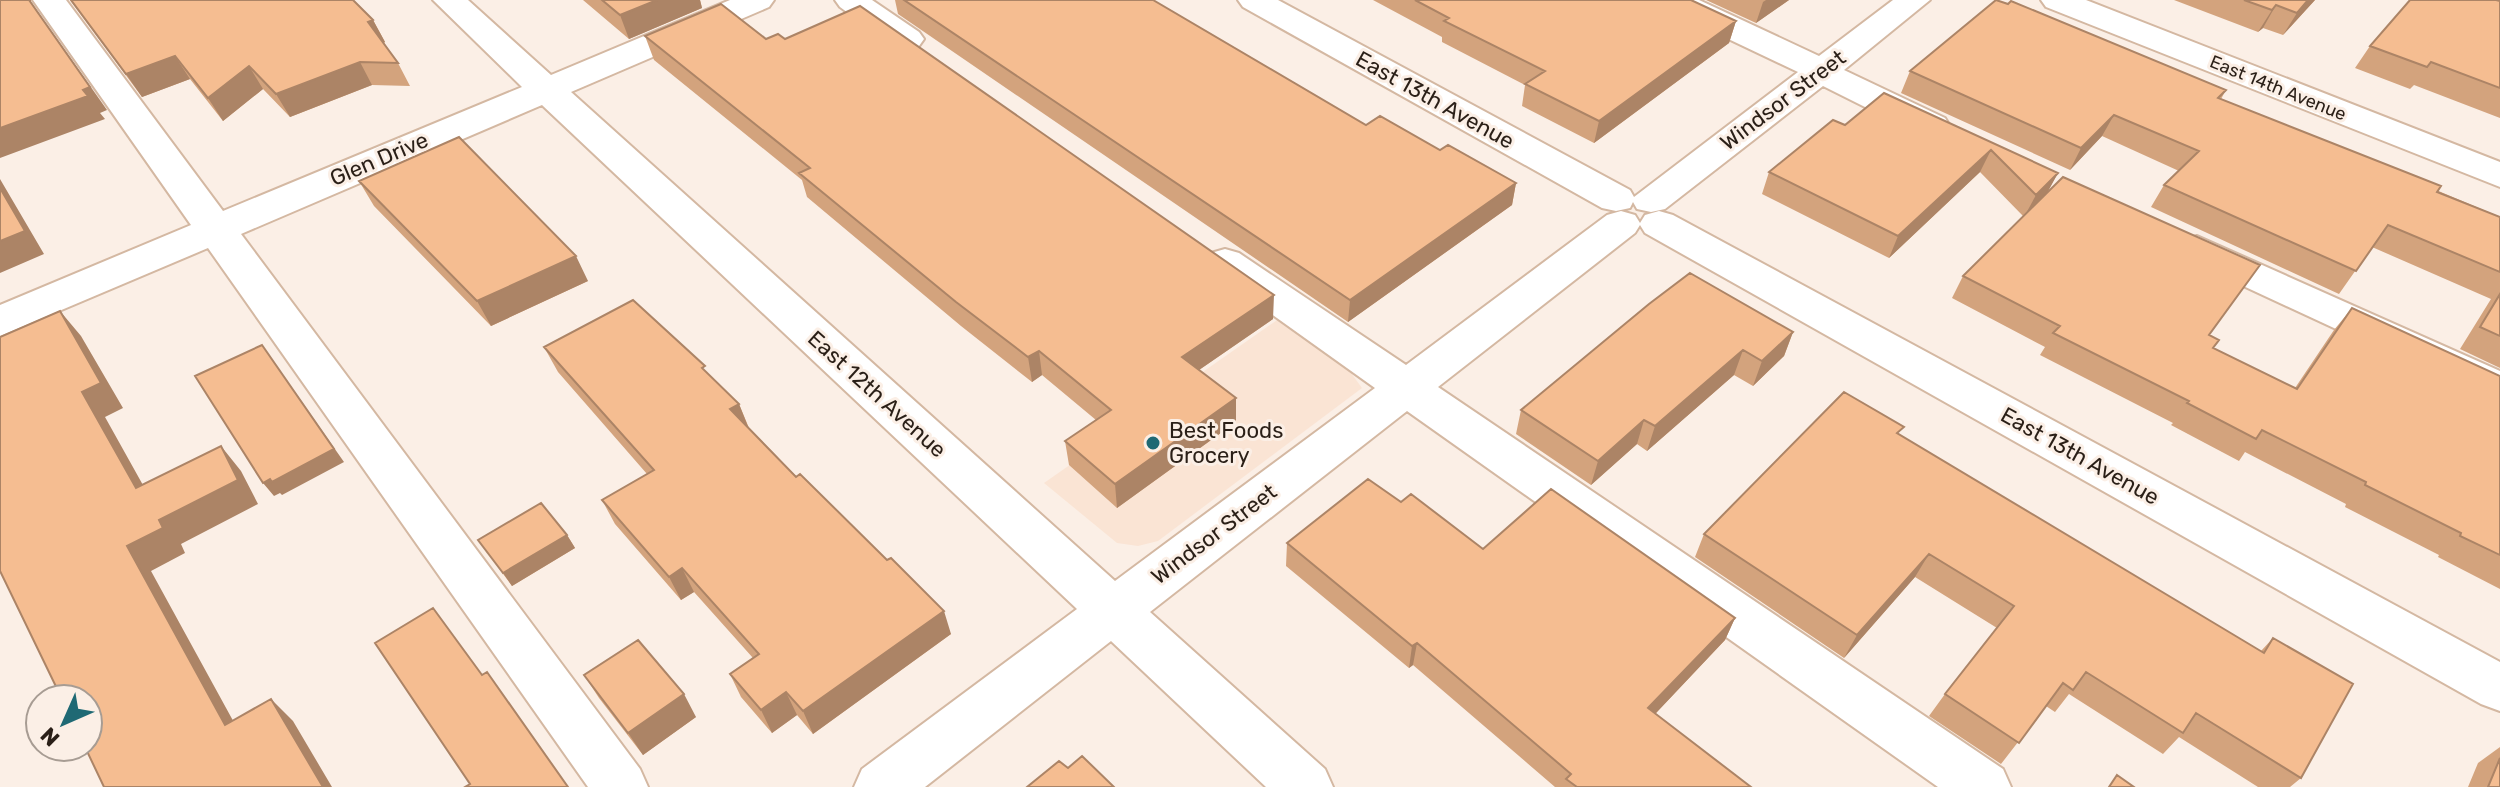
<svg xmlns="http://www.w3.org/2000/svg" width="2500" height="787" viewBox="0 0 2500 787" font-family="Rubik,sans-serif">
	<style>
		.built { fill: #fae4d4 }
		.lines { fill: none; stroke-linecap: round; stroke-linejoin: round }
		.minor-casing { stroke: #d4b8a2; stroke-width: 4 }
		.minor { fill: #fff; fill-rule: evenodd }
		.wall { fill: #d3a37d }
		.shaded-wall { fill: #ac8466 }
		.building { fill: #f5bd91; stroke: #ac8466; stroke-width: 2 }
		.poi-dot { fill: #1f6974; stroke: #fbefe6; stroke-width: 3 }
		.labels { text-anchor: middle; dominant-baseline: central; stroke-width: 6; stroke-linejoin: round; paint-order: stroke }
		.far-street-label { font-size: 18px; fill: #2a1f17; stroke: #fbefe6 }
		.street-label { font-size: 22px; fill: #2a1f17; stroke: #fbefe6 }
		.poi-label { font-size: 22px; fill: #2a1f17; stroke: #fbefe6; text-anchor: start }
	</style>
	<rect width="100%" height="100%" fill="#fbefe6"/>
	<path class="built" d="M1280,318l63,44 19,26 -204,153 -20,5 -21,-3 -73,-60z"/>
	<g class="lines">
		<g class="minor-casing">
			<path id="minor" d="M33,0h33l157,211 299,-124 -89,-87h35l83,75 179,-75h44l-5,7 -198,85 544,489 260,-193 -164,-117 -6,-9 6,-9 14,-4 14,4 167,112 201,-150 14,-4 14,4 5,8 5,-8 14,-4 14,4 827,447v49l-19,-7 -836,-471 -5,-8 -5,8 -197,154 565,382 8,18h-73l-531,-376 -257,201 175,157 8,18h-67l-155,-146 -186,146h-71l8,-18 215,-160 -535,-504 -301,129 399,535 8,18h-60l-380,-539 -208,88v-31l191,-80z
				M835,0h37l47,32 5,7 -5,7c-29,7 -57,-23 -79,-39z
				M1238,0h40l352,190 4,7 164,-125 -137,-65 -5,-7h43l120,56 74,-56h37l-86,70 101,48 5,8 -5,8 -13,3 -13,-3 -96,-48 -158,123 -14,3 -14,-3 -4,-7 -3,6 -14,3 -14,-3 -359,-201z
				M2041,0h45l414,162v25l-454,-180z
				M2197,236l303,135v34l-317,-147 -6,-9 6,-9z"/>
		</g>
		<use href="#minor" class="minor"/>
	</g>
	<path class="wall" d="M70,0h283l20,20 12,22 -1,1 14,20 12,23 -38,-1 -82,32 -27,-28 -40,32 -33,-42 -48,18z
		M583,0h117l2,8 -73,31z
		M895,0h258l213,125 74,25 76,33 -4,22 -164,117 -450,-308z
		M1373,0h318l45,21 -7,22 -135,100 -72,-37 3,-21 -83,-43v-5z
		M1706,0h83l-33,23z
		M2174,0h141l-32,35 -20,-7 -5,4z
		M2410,0h90v118l-86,-33 -4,4 -55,-21 15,-22z
		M2008,4l218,86 -5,9 279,118v151l-40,-19 31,-50 -119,-52 -33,47 -188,-87 13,-22 15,-14 -77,-35 -32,34 -169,-77 9,-22z
		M645,36l140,3 488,280 -74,51 37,28v24l-119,86 -48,-43 -4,-24 31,-21 -54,-45 -10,7 -71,-56 -154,-129 -5,-17 -148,-120z
		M1884,93l174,80 -11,19 163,143 3,13 82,40 39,-58 18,-22 148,68v213l-62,-32 1,-2 -94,-48 1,-3 -101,-52 -6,9 -68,-36 2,-2 -133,-68 5,-8 -93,-49 11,-22 60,-60 -43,-44 -91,86 -127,-64 7,-22 76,-47z
		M359,181l229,100 -97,45 -117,-120z
		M1793,332l-9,24 -31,30 -19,-11 -87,76 -10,-7 -46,41 -75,-51 5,-24z
		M544,347l164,27 31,30 10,24 202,206 -138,100 -16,-19 -25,18 -31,-36 -11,-23 23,-16 -59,-66 -13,8 -66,-76 -13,-24 45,-26 -89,-102z
		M1899,435l362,216 12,-13 28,140 -11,9h-32l-79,-50 -16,17 -94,-60 -14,18 -9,-6 -45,58 -72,-48 16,-22 52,-66 -82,-51 -71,81 -149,-101 9,-23z
		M1401,502l82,47 252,69 -10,22 -70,74 96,73h-196l-142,-122 -4,3 -123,-102 1,-23z
		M567,535l8,13 -63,38 -34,-46z
		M584,675l112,42 -53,38 -44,-57z
		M2500,747v40h-32l10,-24z"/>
	<path class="shaded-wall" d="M29,0h2v2l76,108 -7,3 5,6 -105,39v-30z
		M657,0h43l2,8 -73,31 -9,-24z
		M1766,0h23l-33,23 7,-21z
		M2308,0h7l-32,35 14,-22z
		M2276,5l-13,23 -5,4 14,-22z
		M373,20l12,22 -5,2 -12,-22z
		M1736,21l-7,22 -135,100 5,-22z
		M175,56l15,23 -48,18 -16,-23z
		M360,62l12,23 -82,32 -14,-23z
		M249,66l14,23 -40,32 -15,-23z
		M2114,115l-12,21 -32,34 11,-22z
		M1991,150l-11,22 -91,86 9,-22z
		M2058,173l-12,22 -22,22 12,-22z
		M0,179l44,75 -44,19z
		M1516,183l-4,22 -164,117 2,-22z
		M576,256l12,25 -97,45 -14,-25z
		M1274,295l-1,24 -90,62 -1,-24z
		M60,311l21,25 42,72 -18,9 53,95 -22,-24 -54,-96z
		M1793,332l-9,24 -31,30 9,-25z
		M262,345l82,117 -62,33 -2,-2 -6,3 -11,-13 7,-4z
		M1743,350l-9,25 -87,76 8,-25z
		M1039,351l3,24 -10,7 -4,-25z
		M1236,398v24l-119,86 -2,-24z
		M739,404l10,25 -19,-20z
		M1644,420l-7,24 -46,41 7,-24z
		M221,446l20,25 17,33 -77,40 4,9 -34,18 97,177 -23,-23 -98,-179z
		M567,535l8,13 -63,38 -9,-13z
		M1929,554l-14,23 -71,81 13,-23z
		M682,568l12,24 -13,8 -12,-23z
		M944,611l7,23 -138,100 -10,-23z
		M1735,618l-10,22 -85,90 8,-22z
		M1417,643l-4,22 -4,3 3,-22z
		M786,692l11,23 -25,18 -11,-23z
		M684,694l12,23 -53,38 -15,-22z
		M271,699l22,22 39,66h-9z"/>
	<path class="building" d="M0,0h29l61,87 -7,3 5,6 -88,32z
		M71,0h282l20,20 -5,2 30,41 -38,-1 -84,32 -27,-28 -41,32 -33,-42 -49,18z
		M602,0h55l-37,15z
		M904,0h249l213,125 14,-9 60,34 8,-5 68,38 -166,117z
		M1415,0h276l45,21 -137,100 -74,-37 20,-13 -101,-50 5,-3z
		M1996,0l12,4 3,-3 215,89 -8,8 223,88 -4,6 63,25v55l-112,-47 -32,46 -192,-86 35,-34 -85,-36 -33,33 -171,-77z
		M2244,0h64l-11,13 -21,-8 -4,5z
		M2410,0h86l4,1v87l-69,-26 -4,5 -57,-21z
		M721,4l45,35 12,-5 7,5 75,-33 414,289 -92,62 54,41 -121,86 -50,-43 46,-31 -72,-59 -11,6 -72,-55 -157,-129 11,-5 -165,-132z
		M1884,93l174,80 -22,22 -45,-45 -93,86 -129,-64 64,-52 12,5z
		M459,137l117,119 -99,45 -118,-120z
		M2063,177l197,88 -51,70 10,5 -6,8 84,41 55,-81 148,68v179l-40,-19 1,-3 -96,-48 1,-3 -104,-52 -6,9 -69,-36 2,-2 -136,-68 7,-7 -97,-50z
		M0,188l25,43 -25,10z
		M1690,273l103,59 -31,29 -19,-11 -88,76 -11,-6 -46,41 -77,-51 128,-106z
		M2500,294v42l-20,-9z
		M633,300l72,66 -3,2 37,36 -9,5 66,68 4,-3 87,86 4,-2 53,53 -141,100 -17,-19 -25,18 -31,-36 29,-20 -77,-86 -13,9 -67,-77 52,-30 -110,-123z
		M60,311l41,72 -19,9 54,96 85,-42 17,34 -79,40 4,8 -36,18 98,179 46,-26 52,88h-219l-19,-40h3v-48h-26l-62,-128v-234z
		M262,345l72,104 -62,33 -2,-3 -7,4 -68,-107z
		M1844,392l60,35 -7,6 367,220 9,-15 80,46 -52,94 -105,-65 -13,20 -97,-61 -13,18 -10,-7 -44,60 -74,-49 69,-88 -85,-52 -72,81 -153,-101z
		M1368,479l33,23 10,-8 72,55 68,-60 184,129 -87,90 103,79h-174l-11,-8 5,-5 -154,-131 -5,3 -125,-103z
		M541,503l26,32 -64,38 -25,-33z
		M433,608l49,67 5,-3 81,115h-103l5,-3 -95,-141z
		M638,640l46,54 -56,39 -44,-58z
		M1082,756l32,31h-87l32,-26 9,7z
		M2500,758v29h-12z
		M2117,775l17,12h-25z"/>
	<circle class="poi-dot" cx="1153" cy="443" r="8"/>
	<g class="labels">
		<g class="far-street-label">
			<text transform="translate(2278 88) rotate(22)">East 14th Avenue</text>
		</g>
		<g class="street-label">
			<text transform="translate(1435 100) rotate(29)">East 13th Avenue</text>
			<text transform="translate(1783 100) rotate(-37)">Windsor Street</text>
			<text transform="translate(379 159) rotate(-23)">Glen Drive</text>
			<text transform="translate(877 394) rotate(42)">East 12th Avenue</text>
			<text transform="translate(2080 456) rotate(29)">East 13th Avenue</text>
			<text transform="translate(1214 534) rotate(-37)">Windsor Street</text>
		</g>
		<g class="poi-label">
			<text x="1169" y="430">Best Foods<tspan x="1169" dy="25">Grocery</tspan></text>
		</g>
	</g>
	<g transform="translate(64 723) rotate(225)"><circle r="38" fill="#fbefe6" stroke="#a79c93" stroke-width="2"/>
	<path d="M0-6L14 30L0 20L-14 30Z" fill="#1f6974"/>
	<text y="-12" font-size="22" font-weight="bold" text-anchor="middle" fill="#2a1f17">N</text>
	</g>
</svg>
